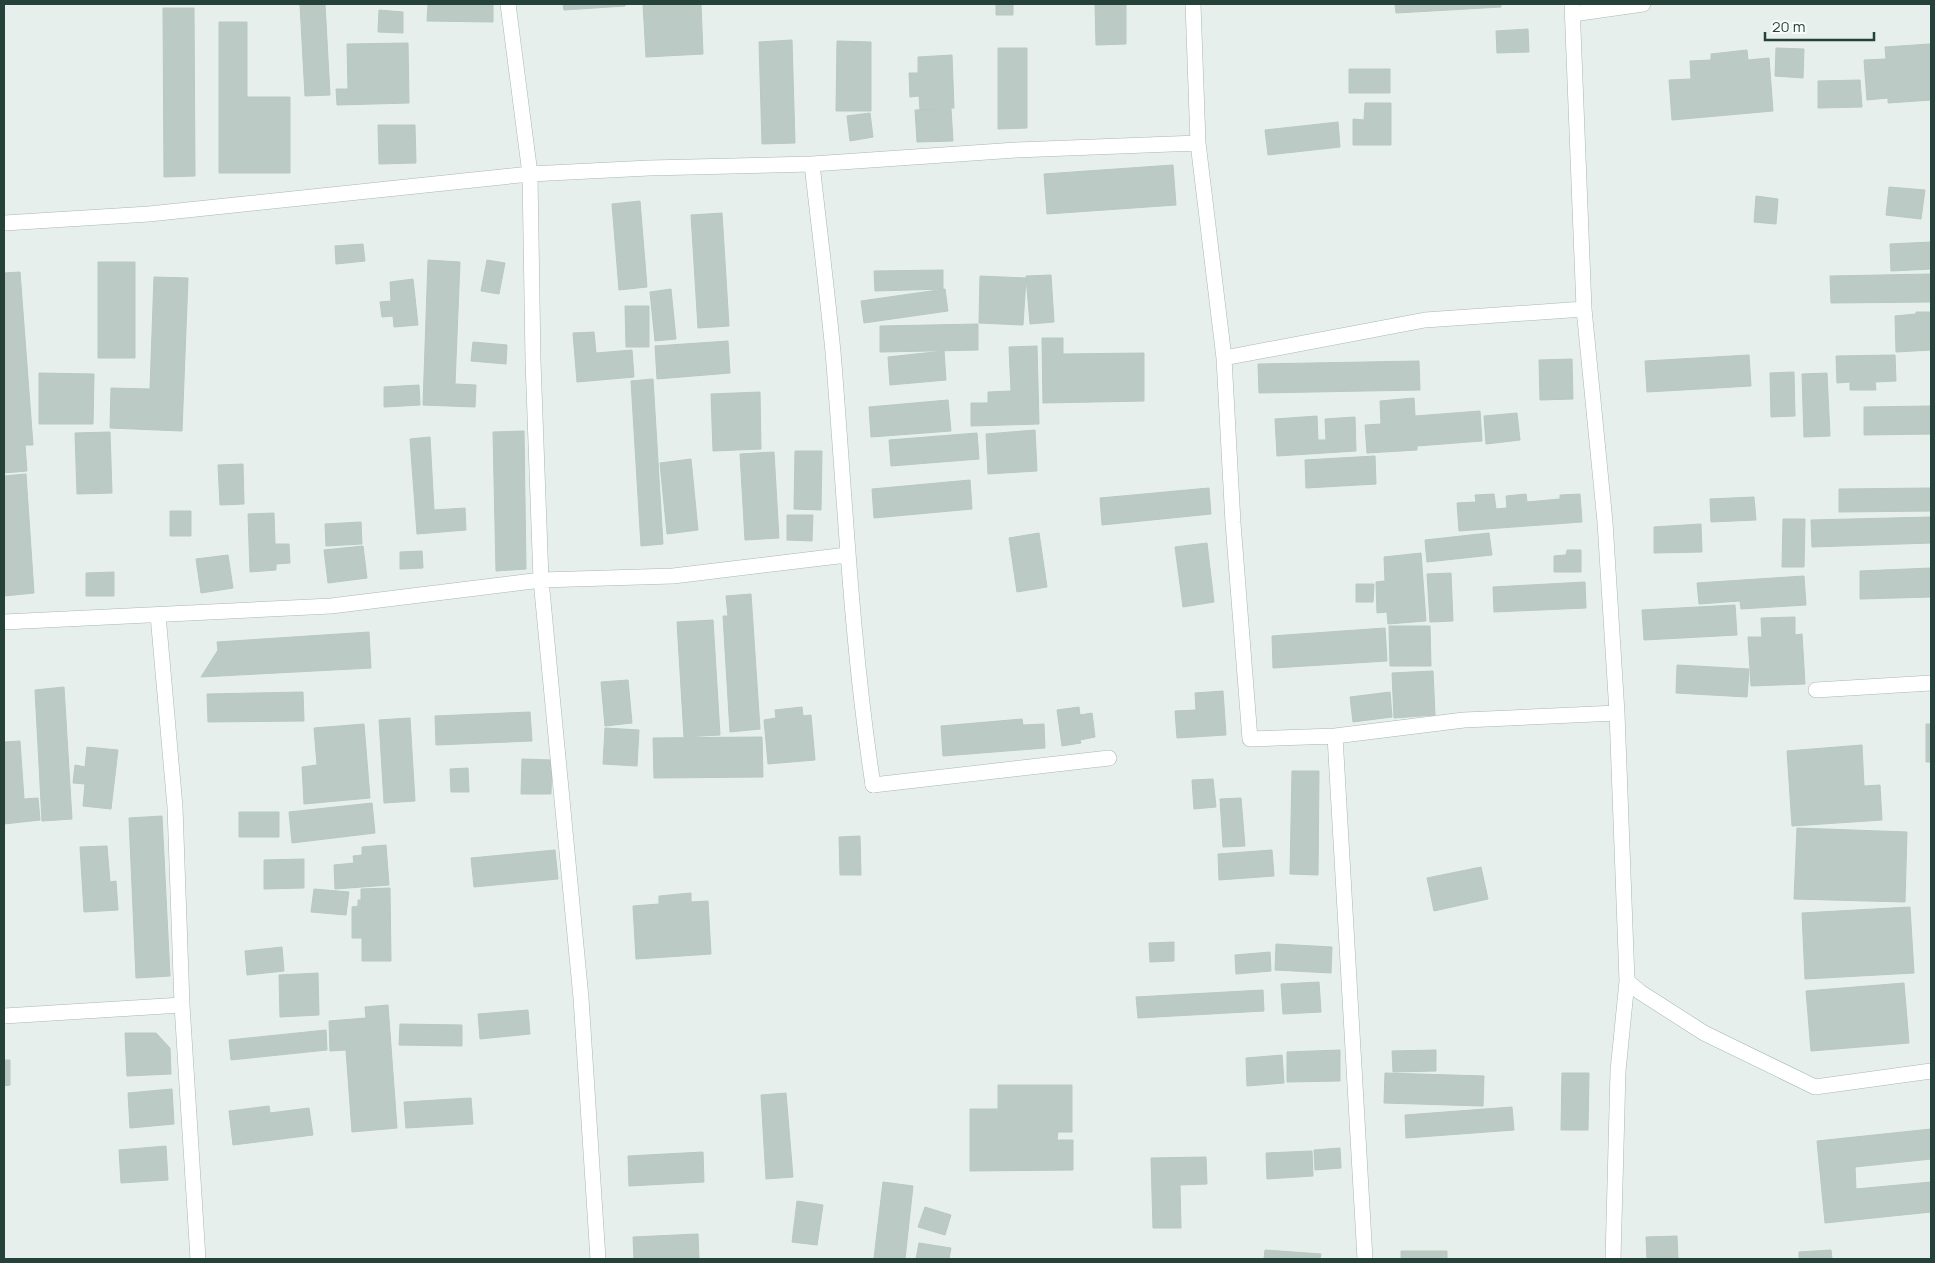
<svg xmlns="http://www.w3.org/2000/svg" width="1935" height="1263" viewBox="0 0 1935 1263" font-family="Manrope,sans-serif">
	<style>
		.building { fill: #bbcac4; stroke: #b8c9c2 }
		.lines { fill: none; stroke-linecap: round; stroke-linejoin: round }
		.service-casing { stroke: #a8b8b2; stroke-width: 16 }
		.minor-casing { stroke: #a8b8b2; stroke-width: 16 }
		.service { stroke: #fff; stroke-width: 15 }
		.minor { stroke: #fff; stroke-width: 15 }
	</style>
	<rect width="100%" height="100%" fill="#e6efeb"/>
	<path class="building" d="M300,4h25l5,91 -25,1z
		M428,4h65v18l-66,-1z
		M563,4h62v2l-61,4z
		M643,4h58l2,50 -57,3z
		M996,4h17v11h-17z
		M1095,4h31v40l-30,1z
		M1395,4h106v3l-105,6z
		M163,8h31l1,168 -31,1z
		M379,10l24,2v21l-25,-1z
		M219,22h28v75h43v76h-71z
		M1528,29l1,23 -32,1 -1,-22z
		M792,40l3,103 -33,1 -3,-102z
		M837,41l34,1v69h-35z
		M408,43l1,60 -72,2 -1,-16h12l-1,-45z
		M1930,44l1,56 -43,3v-5l-21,2 -3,-40 22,-1 -1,-12z
		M998,48h29v80l-29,1z
		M1776,48l28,1 -1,29 -28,-2z
		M1747,50l1,10 21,-2 4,53 -101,9 -3,-40 22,-1 -1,-18 21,-1v-6z
		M952,55l2,53 -34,2 -1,-14 -9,1 -1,-24h9v-16z
		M1349,69h41v24h-41z
		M1860,80l2,27 -44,1v-27z
		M1365,103h26v42h-38v-26l11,1z
		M951,109l2,32 -36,1 -2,-32z
		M870,113l3,24 -23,4 -3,-25z
		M1338,122l2,25 -72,8 -3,-25z
		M378,125h37l1,38 -37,1z
		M1173,165l3,40 -129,9 -3,-40z
		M1889,187l36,3 -4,29 -35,-4z
		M1756,196l22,3 -2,25 -22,-2z
		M640,201l7,86 -28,3 -7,-86z
		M722,213l7,113 -31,2 -7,-113z
		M1931,242v27l-40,2 -1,-27z
		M363,244l2,17 -29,3 -1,-18z
		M428,260l32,2 -5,122 21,1 -1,22 -52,-2z
		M487,260l18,3 -6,31 -18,-3z
		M98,262h37v96h-37z
		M943,270v19l-68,2 -1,-20z
		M20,272l13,173h-8l2,26 -23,2v-200z
		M1931,274v28l-100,1 -1,-27z
		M1051,275l3,47 -24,2 -4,-48z
		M980,276l46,2 -3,47 -44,-2z
		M154,277l34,1 -6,153 -72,-3 1,-40 39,1z
		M413,279l5,46 -24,2 -1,-11 -11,1 -2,-15 11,-1 -1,-19z
		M671,289l5,50 -21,2 -5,-49z
		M945,289l3,22 -84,12 -3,-22z
		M625,306h24v41h-23z
		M1916,312h15v38l-35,2 -1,-36 21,-2z
		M978,324v26l-98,2v-26z
		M594,332l2,21 36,-3 2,27 -57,5 -4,-49z
		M1042,338h21v16l81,-1v48l-101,2z
		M728,341l2,32 -73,6 -2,-33z
		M473,342l34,3 -1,19 -35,-3z
		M1037,346l2,78 -68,2v-23h17v-11l23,-1 -2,-44z
		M944,351l2,29 -56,5 -2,-28z
		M1749,355l2,31 -104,6 -2,-31z
		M1895,355l1,26 -21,1 1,8h-26v-8l-13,1 -1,-27z
		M1572,359l1,40 -33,1 -1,-40z
		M1419,361l1,29 -161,3 -1,-29z
		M1794,372l1,44 -24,1 -1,-44z
		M39,373l55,1 -1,50h-54z
		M1827,373l3,63 -26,1 -2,-63z
		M653,379l10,165 -22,2 -10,-165z
		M419,385l1,20 -36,2v-20z
		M760,392l1,57 -48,2 -2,-57z
		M1414,398l1,18 65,-5 2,30 -65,5v4l-50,3 -2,-28 16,-1 -1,-23z
		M948,400l3,31 -80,6 -2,-30z
		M1931,406v28l-67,1v-28z
		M1517,413l3,27 -34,4 -2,-28z
		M1317,416l1,24h8l-1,-21 30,-2 1,34 -79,5 -2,-37z
		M1035,430l2,41 -49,3 -2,-40z
		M524,431l2,138 -30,2 -3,-139z
		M110,432l2,61 -35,1 -2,-61z
		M977,433l2,26 -88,7 -2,-26z
		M430,437l4,73 31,-2 1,22 -49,4 -7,-95z
		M795,451h27l-1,59 -27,-1z
		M774,452l5,86 -34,2 -5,-86z
		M1375,456l1,28 -70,4 -1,-28z
		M691,459l7,71 -31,4 -7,-71z
		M243,464l1,40 -24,1 -2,-40z
		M26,474l8,119 -30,3v-120z
		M970,480l2,29 -98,9 -2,-29z
		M1209,488l2,26 -109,11 -2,-27z
		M1931,488v23l-92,1v-23z
		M1494,494l2,15 11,-1 -1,-12 20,-2 1,8 33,-3v-4l20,-1 2,28 -123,9 -2,-28 19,-1 -1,-7z
		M1754,497l2,23 -45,2 -1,-23z
		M170,511h21v25h-21z
		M274,513l1,31h14l1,19 -14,1v6l-26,2 -2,-58z
		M787,515h26l-1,26 -25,-1z
		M1931,517v26l-119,4 -1,-27z
		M1783,519h22l-1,48h-22z
		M361,522l1,22 -36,2 -1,-22z
		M1701,524l1,28 -48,1v-26z
		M1039,533l8,54 -30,5 -8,-54z
		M1489,533l3,22 -65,7 -2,-22z
		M1207,543l7,59 -31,5 -8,-60z
		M363,546l4,32 -39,5 -4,-33z
		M1567,550h14v22h-27v-16l12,-1z
		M422,551l1,17 -23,1v-17z
		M1421,553l5,68 -38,3 -1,-12 -10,1 -1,-31 9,-1 -1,-24z
		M228,555l5,33 -32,5 -5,-34z
		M1931,568v29l-71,2v-28z
		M114,572v24h-28v-23z
		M1451,573l2,48 -23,1 -3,-48z
		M1804,576l2,29 -65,4 -1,-8 -41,3 -2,-21z
		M1585,582l1,26 -92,4 -1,-25z
		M1356,584h18l-1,18h-17z
		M751,594l9,135 -30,3 -7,-116h5l-2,-20z
		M1735,605l2,30 -93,5 -2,-30z
		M1795,617v18l7,-1 3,50 -54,2 -3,-49h14l-1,-19z
		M713,620l7,115 -36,2 -7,-115z
		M1389,626h41l1,40h-41z
		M1385,628l2,33 -114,7 -1,-32z
		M369,632l2,36 -170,9 17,-27 -1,-8z
		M1677,665l72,4 -2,28 -71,-4z
		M1433,671l2,44 -41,3 -2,-45z
		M628,680l4,43 -27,3 -4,-44z
		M64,687l8,132 -30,2 -7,-131z
		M1223,691l3,44 -49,3 -2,-27 21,-1 -1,-17z
		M303,692l1,29 -96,1 -1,-28z
		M1390,692l2,25 -39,5 -3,-25z
		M802,707l1,9 8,-1 4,45 -47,4 -4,-44 12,-2 -1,-8z
		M1079,707l1,8 12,-2 3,24 -15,3 1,3 -19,3 -5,-36z
		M530,712l2,29 -96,4 -1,-29z
		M410,718l5,83 -31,2 -5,-83z
		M1022,719l1,6 21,-1 1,24 -102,8 -2,-30z
		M364,724l6,74 -66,6 -2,-37 15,-2 -3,-37z
		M1926,724h5v38h-5z
		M605,728l34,2 -2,36 -34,-2z
		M762,737l1,40 -109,1 -1,-40z
		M20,741l4,58 14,-1 2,22 -36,4v-82z
		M1862,745l2,41 16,-1 2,35 -90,6 -5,-75z
		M87,747l31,3 -7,59 -28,-3 2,-22 -12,-1 2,-18 10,2z
		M522,759l30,1 -1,34h-30z
		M468,768l1,24h-18l-1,-23z
		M1292,771h27l-1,104 -28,-1z
		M1213,779l3,28 -22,2 -2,-29z
		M1241,798l4,48 -22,1 -3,-48z
		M372,803l3,30 -83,10 -3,-31z
		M239,812h40v25h-40z
		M162,816l8,160 -34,2 -7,-160z
		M1797,828l110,4 -2,70 -111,-3z
		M860,836l1,39h-21l-1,-38z
		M386,845l3,40 -54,4 -1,-24 20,-2 -1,-7 9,-1v-8z
		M107,846l3,36 6,-1 2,29 -34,2 -4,-65z
		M555,850l3,29 -84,8 -3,-29z
		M1272,850l2,26 -55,4 -1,-26z
		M304,859v29l-40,1v-29z
		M1481,867l7,32 -54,12 -7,-33z
		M390,888l1,73h-29v-23h-10v-31l6,-1v-6h3v-11z
		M314,889l35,3 -3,23 -35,-3z
		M691,893v9l17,-1 3,53 -75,5 -3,-53 26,-2v-8z
		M1910,907l4,66 -109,6 -3,-66z
		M1174,942v19l-24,1 -1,-19z
		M1276,944l56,3 -1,26 -56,-3z
		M282,947l2,24 -37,4 -2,-24z
		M1270,952l1,19 -35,3 -1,-19z
		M318,973l1,42 -39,2 -1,-42z
		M1319,982l2,30 -38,2 -2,-30z
		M1904,983l5,60 -98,8 -5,-60z
		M1263,990l1,21 -126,7 -2,-21z
		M388,1005l9,123 -45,4 -6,-82 -16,1 -1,-30 37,-3 -1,-11z
		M528,1010l2,24 -50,5 -2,-25z
		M400,1024l62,1v21l-63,-1z
		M326,1030l1,20 -96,10 -2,-20z
		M125,1033h31l14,15 1,26 -44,2z
		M1340,1050v31l-53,1v-30z
		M1436,1050v21l-43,1 -1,-21z
		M1282,1055l2,28 -37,3 -1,-28z
		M4,1060h6v25l-6,1z
		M1385,1073l99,3 -1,30 -99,-3z
		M1562,1073h27l-1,57h-27z
		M998,1085h74v47h-14l-1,8h16v30l-103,1v-62h28z
		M172,1089l2,35 -44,4 -2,-35z
		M786,1093l7,84 -27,2 -5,-84z
		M471,1098l2,26 -67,4 -2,-26z
		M269,1106l1,7 39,-5 4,27 -80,10 -4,-34z
		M1512,1107l2,23 -108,8 -1,-23z
		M1931,1129v30l-76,8 1,22 75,-7v30l-106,11 -8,-82z
		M166,1146l2,34 -47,3 -2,-33z
		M1340,1148l1,20 -26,2 -1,-20z
		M1312,1151l1,25 -46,3 -1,-26z
		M703,1152l1,30 -75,4 -1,-30z
		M1206,1157l1,27 -27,1 1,43h-28l-2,-70z
		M883,1182l30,4 -8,73 -31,-1z
		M797,1201l26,4 -6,40 -25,-3z
		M925,1207l26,8 -6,20 -27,-8z
		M698,1234l1,25h-65l-1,-22z
		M1677,1236l1,23h-31l-1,-22z
		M919,1243l32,5 -2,11h-33z
		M1265,1250l56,4 -1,5h-56z
		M1831,1250l1,9h-33v-7z
		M1401,1251h46v8h-46z"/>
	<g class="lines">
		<g class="service-casing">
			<path id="service" d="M873,785l236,-27"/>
		</g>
		<g class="minor-casing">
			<path id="minor" d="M508,4l22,170 3,187 8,219 40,418 17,261
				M1193,4l5,139 26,215 9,165 17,216 85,-3 129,-16 153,-7
				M1572,4l12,305 21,213 12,191 10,268 13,11 64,41 111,54 116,-16
				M1573,14l70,-10
				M812,164c7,63 15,126 21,188 12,145 18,290 40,433
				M4,223l145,-9 381,-40 119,-6 163,-4 204,-14 182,-7
				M1224,358l201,-38 159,-11
				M158,615l17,192 7,198 16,254
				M4,622l327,-16 210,-26 132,-4 174,-21
				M1816,690l115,-7
				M1335,736l30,523
				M4,1016l178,-11
				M1613,1259l5,-188 9,-90"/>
		</g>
		<use href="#service" class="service"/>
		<use href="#minor" class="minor"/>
	</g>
	<rect width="1935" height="1263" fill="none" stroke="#24423a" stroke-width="10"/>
	<path d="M1765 32v8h109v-8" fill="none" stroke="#24423a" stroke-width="2.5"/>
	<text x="1772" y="32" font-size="15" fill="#24423a" stroke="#f7fbf9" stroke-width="4" paint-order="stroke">20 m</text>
</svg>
